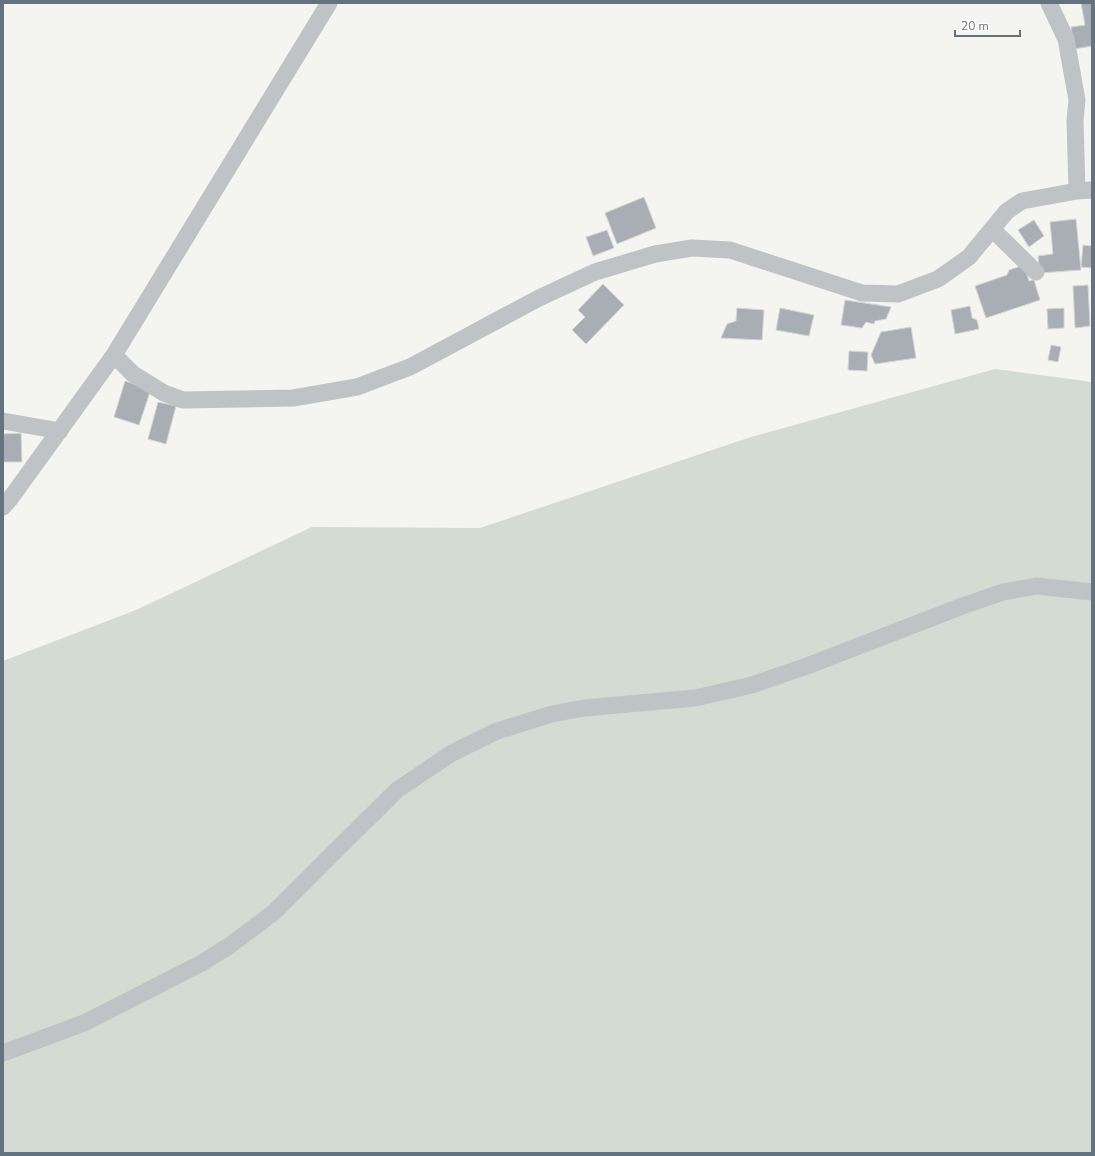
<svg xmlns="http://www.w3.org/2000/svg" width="1095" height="1156" viewBox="0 0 1095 1156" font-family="'Nunito Sans',sans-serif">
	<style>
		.green { fill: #d4dbd2 }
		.building { fill: #a8aeb4; stroke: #d5d5d3 }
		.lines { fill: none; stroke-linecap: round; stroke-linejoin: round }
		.minor { stroke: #bfc3c6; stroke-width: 17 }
	</style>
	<rect width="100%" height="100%" fill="#f4f4f0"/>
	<path class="green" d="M995,369l97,13v771h-1089v-492l133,-51 176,-83 168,1 271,-91z"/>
	<path class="building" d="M1081,3h11v43l-18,3 -3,-22 14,-2z
		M644,197l12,31 -39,16 -12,-31z
		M1076,219l5,51 -41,3 -2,-17 15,-2 -3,-32z
		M1034,220l10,16 -15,11 -11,-17z
		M607,230l7,18 -21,8 -7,-19z
		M1083,245l9,1v22l-11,-1z
		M1024,265l5,16 5,-1 6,20 -54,18 -11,-32 32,-11 2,-5z
		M603,284l21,21 -38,39 -14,-14 13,-13 -7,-7z
		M1088,285l2,41 -15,2 -2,-42z
		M845,300l46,7 -5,12 -11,2 -1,3 -8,-2 -4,6 -21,-3z
		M970,306l2,12 5,2 2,9 -24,5 -4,-24z
		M737,308l27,2 -2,30 -41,-2 6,-14 9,-3z
		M780,308l34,7 -5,21 -33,-6z
		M1064,308v20l-16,1 -1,-20z
		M911,327l5,31 -41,6 -4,-9 10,-23z
		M1051,345l10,2 -3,15 -10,-2z
		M849,351l19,1 -1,19 -19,-1z
		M125,381l26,8 -12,36 -25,-8z
		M158,402l18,4 -10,38 -18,-5z
		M21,433l1,29h-19v-28z"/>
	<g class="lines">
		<path class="minor" d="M1049,3l17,36 11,61 -2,20 2,71
			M992,229l44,43
			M114,355l19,19 31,19 19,7 110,-2 64,-11 53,-20 129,-69 56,-26 60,-18 37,-6 38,2 132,43 36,1 40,-15 31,-22 38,-46 15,-10 55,-10 15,-1
			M3,421l57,10
			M3,507l7,-8 104,-144 215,-352
			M3,1053l81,-30 116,-59 29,-18 44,-33 124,-123 55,-37 45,-22 55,-17 32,-6 111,-10 57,-13 55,-19 158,-61 38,-13 34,-6 55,6"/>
	</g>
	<rect width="1095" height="1156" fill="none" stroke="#65727f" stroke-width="8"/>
	<path d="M955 30v6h65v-6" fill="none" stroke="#65727f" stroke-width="2"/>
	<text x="961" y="30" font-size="12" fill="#65727f" stroke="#ffffff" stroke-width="3" paint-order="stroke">20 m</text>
</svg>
